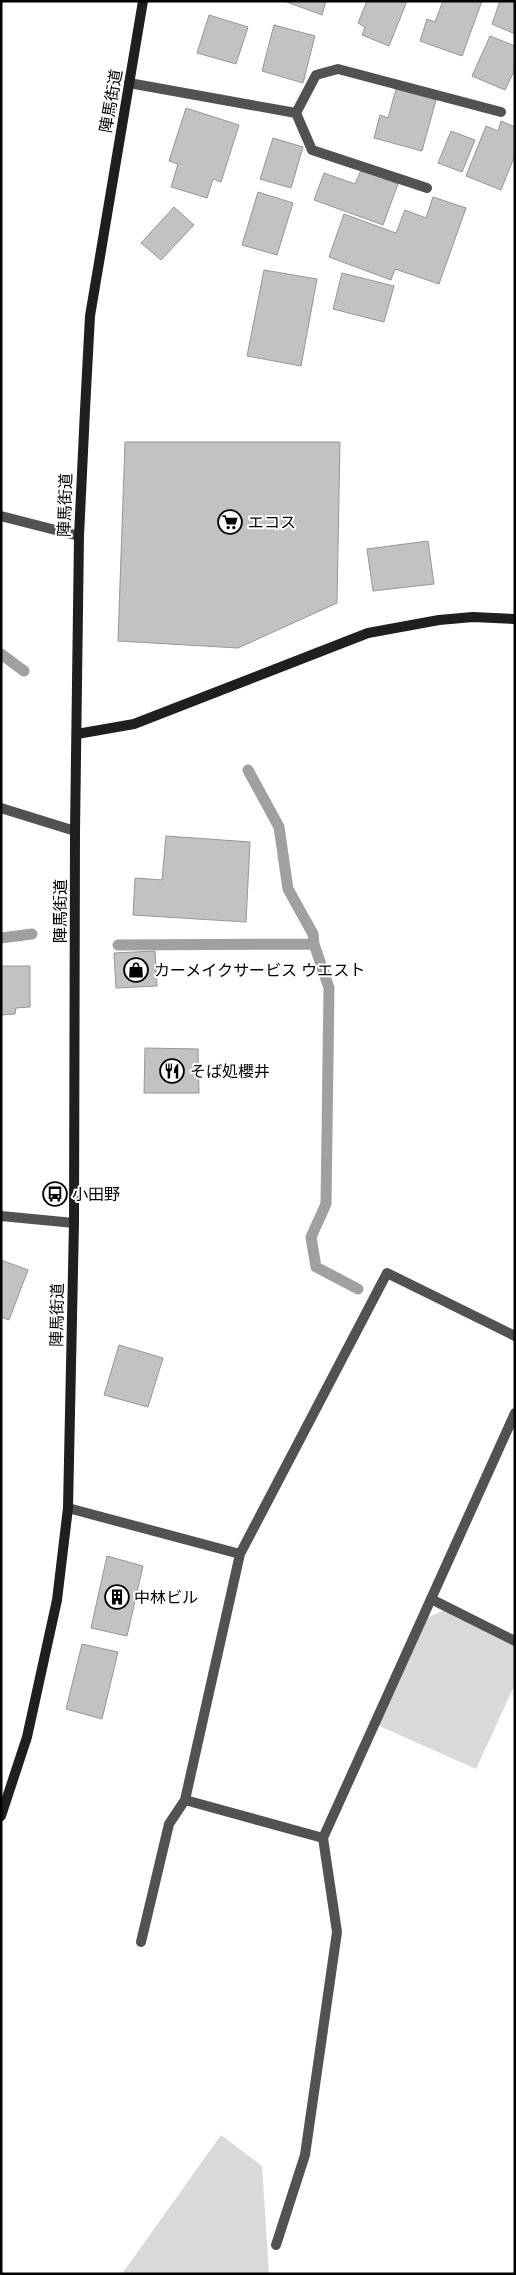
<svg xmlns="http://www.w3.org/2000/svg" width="516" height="2275" viewBox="0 0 516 2275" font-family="'Space Grotesk','Noto Sans JP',sans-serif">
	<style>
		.green { fill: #d9d9d9 }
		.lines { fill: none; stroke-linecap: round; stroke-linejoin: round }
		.stream { stroke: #a0a0a0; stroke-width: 11 }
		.building { fill: #c2c2c2; stroke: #969696 }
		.lane { stroke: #525252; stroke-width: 10 }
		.street { stroke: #525252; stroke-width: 10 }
		.secondary { stroke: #1f1f1f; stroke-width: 10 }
		.labels { text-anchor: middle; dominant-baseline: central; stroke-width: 4; stroke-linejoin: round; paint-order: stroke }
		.street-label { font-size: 16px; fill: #000; stroke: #fff }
		.poi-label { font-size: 16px; fill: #000; stroke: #fff; text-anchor: start }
	</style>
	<rect width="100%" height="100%" fill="#fff"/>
	<path class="green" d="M449,1608l66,33v43l-39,85 -101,-45 47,-104z
		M221,2135l41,31 7,108h-147z"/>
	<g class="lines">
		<path class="stream" d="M1,654l23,17
			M248,770l31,57 9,62 25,45 1,10 15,44 -3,216 -15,33 5,30 42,22
			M1,938l31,-4
			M118,945l196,-1"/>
	</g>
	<path class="building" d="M284,1h42l-4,14z
		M367,1h40l-18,45 -27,-11 3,-8 -7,-4z
		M443,1h39l-20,55 -42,-15 7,-22 8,3z
		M500,1h15v33l-23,-10z
		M209,15l39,12 -12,37 -39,-11z
		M274,25l41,11 -12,47 -41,-12z
		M490,36l25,10v23l-10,21 -33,-14z
		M396,89l40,11 -14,51 -48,-13 6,-23 8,3z
		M186,108l53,17 -18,57 -8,-3 -6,19 -36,-11 7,-23 -9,-3z
		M501,121l14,6v28l-14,35 -35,-14 20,-50 12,5z
		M451,131l24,9 -13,32 -24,-9z
		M273,138l30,9 -12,41 -31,-9z
		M361,170l37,14 -15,41 -69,-25 10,-27 31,11z
		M258,192l35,11 -16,52 -35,-10z
		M433,197l33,11 -27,76 -44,-15 -4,11 -62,-23 15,-43 52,19 9,-23 21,8z
		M174,207l20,18 -33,35 -20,-17z
		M264,270l53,9 -16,87 -54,-10z
		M342,273l52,13 -10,36 -51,-13z
		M125,442h215l-3,161 -99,45 -120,-7z
		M428,541l6,43 -61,7 -6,-42z
		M166,836l84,6 -4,80 -113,-7 2,-37 27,2z
		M155,951l2,35 -41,2 -2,-35z
		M1,966h29v41l-14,1 -1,6 -14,1z
		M145,1048l53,1 1,44h-55z
		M1,1260l27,10 -19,50 -8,-3z
		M119,1345l44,13 -15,49 -44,-12z
		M107,1556l36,10 -16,70 -36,-8z
		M82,1644l36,8 -16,67 -36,-10z"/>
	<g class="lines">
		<path class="lane" d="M129,83l167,30
			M427,188l-115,-38 -16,-37 20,-38 22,-6 163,43
			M1,808l74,23
			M1,1216l73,7
			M431,1599l84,42"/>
		<path class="street" d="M1,516l78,20
			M68,1508l172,46
			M185,1800l138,38 192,-425
			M141,1942l28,-118 16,-24 55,-246 147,-281 128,63
			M276,2245l29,-90 32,-223 -14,-94"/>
		<path class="secondary" d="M77,734l57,-10 234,-91 71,-13 34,-3 42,2
			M1,1816l26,-79 30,-137 11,-92 6,-285 1,-392 4,-295 6,-126 5,-94 53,-315"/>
	</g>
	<defs>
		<g id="supermarket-ring" transform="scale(1.25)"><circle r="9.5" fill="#fff" stroke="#000" stroke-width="1.5"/><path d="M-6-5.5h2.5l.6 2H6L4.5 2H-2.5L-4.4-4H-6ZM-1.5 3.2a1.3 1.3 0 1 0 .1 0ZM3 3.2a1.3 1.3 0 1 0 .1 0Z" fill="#000"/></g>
		<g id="shop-ring" transform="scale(1.25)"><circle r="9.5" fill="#fff" stroke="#000" stroke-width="1.5"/><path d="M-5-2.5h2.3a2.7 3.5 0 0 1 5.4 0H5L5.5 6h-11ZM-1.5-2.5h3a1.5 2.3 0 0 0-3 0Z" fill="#000"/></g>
		<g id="restaurant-ring" transform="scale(1.25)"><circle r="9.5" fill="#fff" stroke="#000" stroke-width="1.5"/><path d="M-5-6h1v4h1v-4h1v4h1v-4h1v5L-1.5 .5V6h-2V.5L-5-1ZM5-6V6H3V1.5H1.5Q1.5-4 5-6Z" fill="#000"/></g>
		<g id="bus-ring" transform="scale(1.25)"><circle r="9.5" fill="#fff" stroke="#000" stroke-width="1.5"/><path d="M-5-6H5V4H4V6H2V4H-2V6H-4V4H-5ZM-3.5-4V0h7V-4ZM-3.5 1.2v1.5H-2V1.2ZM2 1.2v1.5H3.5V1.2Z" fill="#000"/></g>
		<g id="building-ring" transform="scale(1.25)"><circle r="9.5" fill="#fff" stroke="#000" stroke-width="1.5"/><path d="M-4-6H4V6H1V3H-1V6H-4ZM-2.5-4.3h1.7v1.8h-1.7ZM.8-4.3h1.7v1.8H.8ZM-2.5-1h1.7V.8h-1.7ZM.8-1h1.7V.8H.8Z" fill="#000"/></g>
	</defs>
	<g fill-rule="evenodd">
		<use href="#supermarket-ring" x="230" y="522"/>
		<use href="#shop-ring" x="136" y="970"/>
		<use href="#restaurant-ring" x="172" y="1071"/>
		<use href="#bus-ring" x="55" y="1194"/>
		<use href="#building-ring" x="117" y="1597"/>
	</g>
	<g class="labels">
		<g class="street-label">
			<text transform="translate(111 101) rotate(-80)">陣馬街道</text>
			<text transform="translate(65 505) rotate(-88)">陣馬街道</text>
			<text transform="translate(60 911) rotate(-90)">陣馬街道</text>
			<text transform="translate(57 1315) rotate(-89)">陣馬街道</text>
		</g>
		<g class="poi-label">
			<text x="248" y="522">エコス</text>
			<text x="154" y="970">カーメイクサービス ウエスト</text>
			<text x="190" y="1071">そば処櫻井</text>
			<text x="72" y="1194">小田野</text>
			<text x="134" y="1597">中林ビル</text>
		</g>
	</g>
	<rect width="516" height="2275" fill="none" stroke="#000000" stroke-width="5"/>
</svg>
